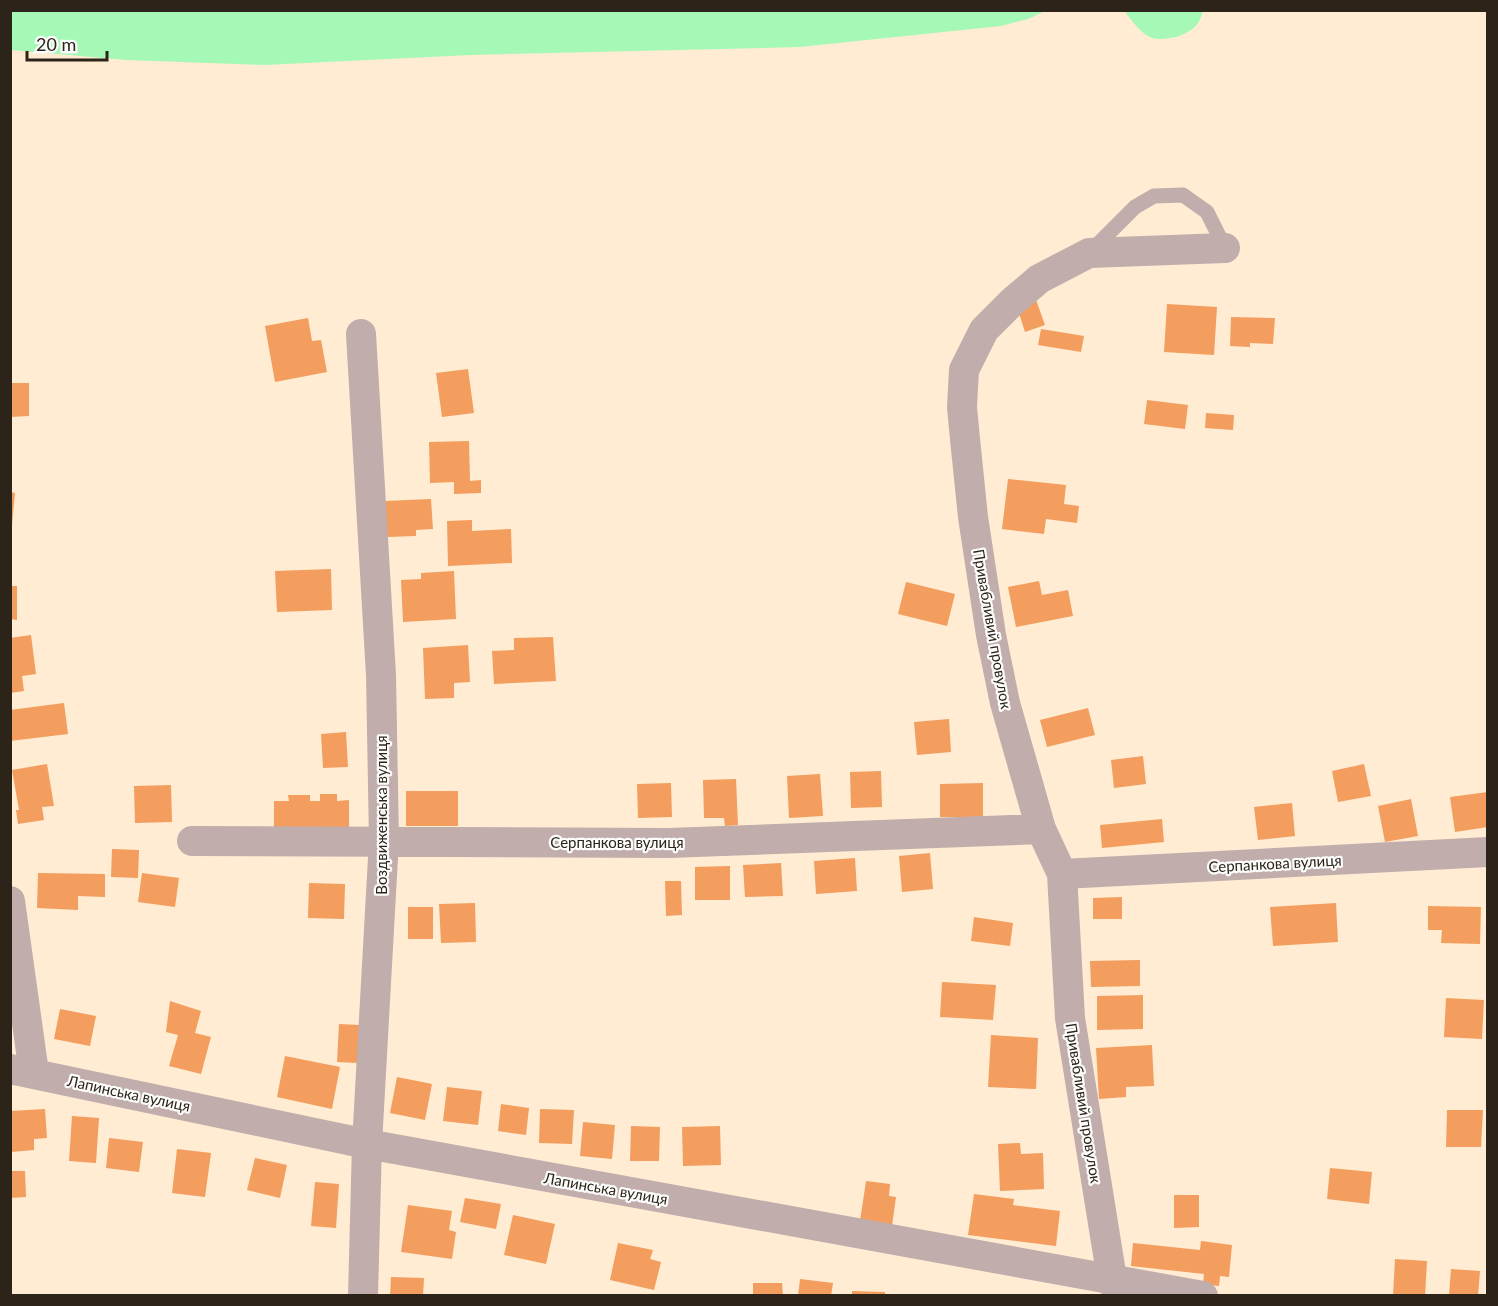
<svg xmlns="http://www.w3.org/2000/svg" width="1498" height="1306" viewBox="0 0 1498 1306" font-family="Lato,sans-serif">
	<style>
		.green { fill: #a6f8b7 }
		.building { fill: #f39d5e }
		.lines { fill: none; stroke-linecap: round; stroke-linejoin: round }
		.service { stroke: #c0adac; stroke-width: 15 }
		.minor { stroke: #c0adac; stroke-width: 30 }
		.labels { text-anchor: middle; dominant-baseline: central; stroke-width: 4.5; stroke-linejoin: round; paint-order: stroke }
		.street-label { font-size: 15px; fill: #2c2418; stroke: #fcfcfc }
	</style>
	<rect width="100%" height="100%" fill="#ffecd2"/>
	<path class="green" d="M10,11l1,-1 1034,1 -17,8 -27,7 -201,21 -329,8 -206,10 -139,-5 -115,-10z
		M1124,11h79c-2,7 -5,15 -12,19 -9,7 -31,12 -41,7 -11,-5 -18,-17 -26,-26z"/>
	<path class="building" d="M1035,297l10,28 -20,7 -9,-28z
		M1167,304l50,3 -3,48 -50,-3z
		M1231,317l44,1 -2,26 -23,-1v4l-20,-1z
		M308,318l4,23 9,-1 6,32 -52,10 -10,-56z
		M1041,329l43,7 -3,16 -43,-7z
		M468,369l6,44 -32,4 -6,-44z
		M10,383h19v33l-19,1z
		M1147,400l41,5 -3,24 -41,-5z
		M1206,413l28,2 -1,15 -28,-2z
		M469,441l1,40 11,-1v13l-27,1v-12l-24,1 -1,-41z
		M1008,479l58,6 -2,19 15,2 -2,17 -31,-4 -2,15 -42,-5z
		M10,492l5,1 -3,32h-2z
		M431,499l2,30 -17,1v6l-29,1 -2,-36z
		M472,520v11l39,-2 1,34 -64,3 -1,-45z
		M331,569l1,41 -55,2 -2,-41z
		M454,571l2,48 -53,3 -2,-42 20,-1v-6z
		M1039,581l3,14 26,-5 5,26 -57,11 -8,-40z
		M906,582l49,12 -8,32 -49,-12z
		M10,586h7v34l-7,-1z
		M31,635l5,39 -14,2 2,15 -14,2v-55z
		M553,637l3,44 -62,3 -2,-33 22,-1v-12z
		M468,645l2,37 -16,1v15l-29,1 -2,-51z
		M64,703l4,31 -58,7v-31z
		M1088,708l7,27 -48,12 -7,-27z
		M949,719l2,33 -34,3 -3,-33z
		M346,732l2,35 -25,1 -2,-34z
		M1143,756l3,28 -32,4 -3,-28z
		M47,764l7,42 -12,1 2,13 -26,4 -2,-14h3l-7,-40z
		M1364,764l7,32 -33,6 -6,-31z
		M881,771l1,36 -31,1 -1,-36z
		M820,774l3,42 -34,2 -2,-42z
		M736,779l2,46 -13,1 -1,-8h-20l-1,-38z
		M671,783l1,34 -34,1 -1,-34z
		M983,783v34h-43v-33z
		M171,785l1,37 -37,1 -1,-37z
		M406,791h52v35h-52z
		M1488,792v35l-33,5 -5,-35z
		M320,794h17v7l12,-1v30h-75v-29h15l-1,-6h22v6h10z
		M1411,799l7,37 -33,6 -7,-36z
		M1292,803l3,33 -37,4 -4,-33z
		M1162,819l2,23 -62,6 -2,-23z
		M112,849l27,1 -1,28 -27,-1z
		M930,853l3,36 -31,3 -3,-36z
		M855,858l2,33 -41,3 -2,-33z
		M781,863l2,33 -38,1 -2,-32z
		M730,866v34h-35v-33z
		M38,873l67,1v23l-27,-1v14l-41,-2z
		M142,873l37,5 -4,29 -37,-5z
		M665,881h16l1,34 -16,1z
		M309,883l36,1 -1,35 -36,-1z
		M1122,897v22h-29v-21z
		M475,903l1,39 -35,1 -2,-39z
		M1336,903l2,39 -65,4 -3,-39z
		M1428,906l53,1 -1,37 -39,-1 1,-13h-14z
		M408,907h25v32h-25z
		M974,917l39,6 -3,23 -39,-5z
		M1140,960v26l-49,1 -1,-26z
		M942,982l54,3 -3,35 -53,-3z
		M1143,995v34l-46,1v-34z
		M1446,998l38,2 -2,39 -38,-2z
		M170,1001l31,10 -6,22 16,4 -10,37 -32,-8 9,-31 -12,-3z
		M60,1009l36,7 -6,30 -36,-7z
		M339,1024l20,1 -1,38 -21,-1z
		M991,1035l47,3 -2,51 -48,-2z
		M1152,1045l2,41 -28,1v10l-27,2 -3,-51z
		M285,1056l55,11 -8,42 -55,-12z
		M397,1077l35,7 -7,36 -35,-7z
		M447,1087l35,4 -4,34 -35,-4z
		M501,1104l28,4 -3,27 -28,-4z
		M45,1109l2,29 -13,1v11l-23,2 -1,-41z
		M540,1109l34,1 -2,34 -33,-1z
		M1447,1110h36l-2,37h-35z
		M72,1116l27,2 -3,45 -27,-2z
		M583,1122l32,3 -3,34 -32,-3z
		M631,1126l29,1 -1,34h-29z
		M720,1126l1,39 -38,1 -1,-39z
		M109,1138l34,4 -4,30 -33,-4z
		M1020,1143l1,11 22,-1 1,36 -44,2 -2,-47z
		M177,1149l34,4 -6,44 -33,-4z
		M255,1158l32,7 -7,33 -33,-8z
		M1330,1168l42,4 -3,32 -42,-5z
		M10,1171h15l1,26 -16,1z
		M866,1181l24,3 -1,12 7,1 -4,29 -32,-5z
		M315,1182l24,2 -3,44 -25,-2z
		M974,1194l40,5 -1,6 47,6 -4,35 -88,-11z
		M1174,1195h25v32l-25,1z
		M465,1198l36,6 -5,25 -36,-7z
		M408,1205l44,6 -3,19 7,2 -4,27 -51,-7z
		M513,1215l42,9 -9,40 -42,-9z
		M1201,1241l31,4 -3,32 -9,-1 -1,10 -16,-2 1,-10 -73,-8 2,-23 67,7z
		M618,1243l35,7 -3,9 11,3 -7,28 -44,-10z
		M1395,1259l32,2 -2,35h-32z
		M1451,1269l29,2 -2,25h-29z
		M391,1277l33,1 -1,18h-33z
		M800,1279l33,4 -2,13h-33z
		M753,1283h29l1,13h-30z
		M852,1291l33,1v4h-33z"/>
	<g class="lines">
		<path class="service" d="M1091,251l44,-44 19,-11 29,-1 24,17 18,36"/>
		<path class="minor" d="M361,334l20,341 3,165 -17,304 -4,152
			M192,841l477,2 372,-14
			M1062,874l426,-22
			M10,901l24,172
			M10,1069l357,75 836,152
			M1118,1296l-6,-17 -42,-261 -8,-144 -21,-45 -36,-126 -14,-68 -18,-118 -8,-78 -3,-32 2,-37 20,-40 28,-28 27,-23 50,-26 136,-5"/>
	</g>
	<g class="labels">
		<g class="street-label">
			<text transform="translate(993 629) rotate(80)">Привабливий провулок</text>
			<text transform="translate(381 815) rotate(-90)">Воздвиженська вулиця</text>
			<text x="617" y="842">Серпанкова вулиця</text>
			<text transform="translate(1275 863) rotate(-3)">Серпанкова вулиця</text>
			<text transform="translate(129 1093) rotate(12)">Лапинська вулиця</text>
			<text transform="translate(1084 1103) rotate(81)">Привабливий провулок</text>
			<text transform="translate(606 1188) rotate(10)">Лапинська вулиця</text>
		</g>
	</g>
	<rect width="1498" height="1306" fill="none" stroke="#2c2418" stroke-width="24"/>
	<path d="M27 51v9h80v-9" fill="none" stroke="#2c2418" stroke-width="3"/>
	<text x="36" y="51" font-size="18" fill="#2c2418" stroke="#fcfcfc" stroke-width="4.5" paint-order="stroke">20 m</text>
</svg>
